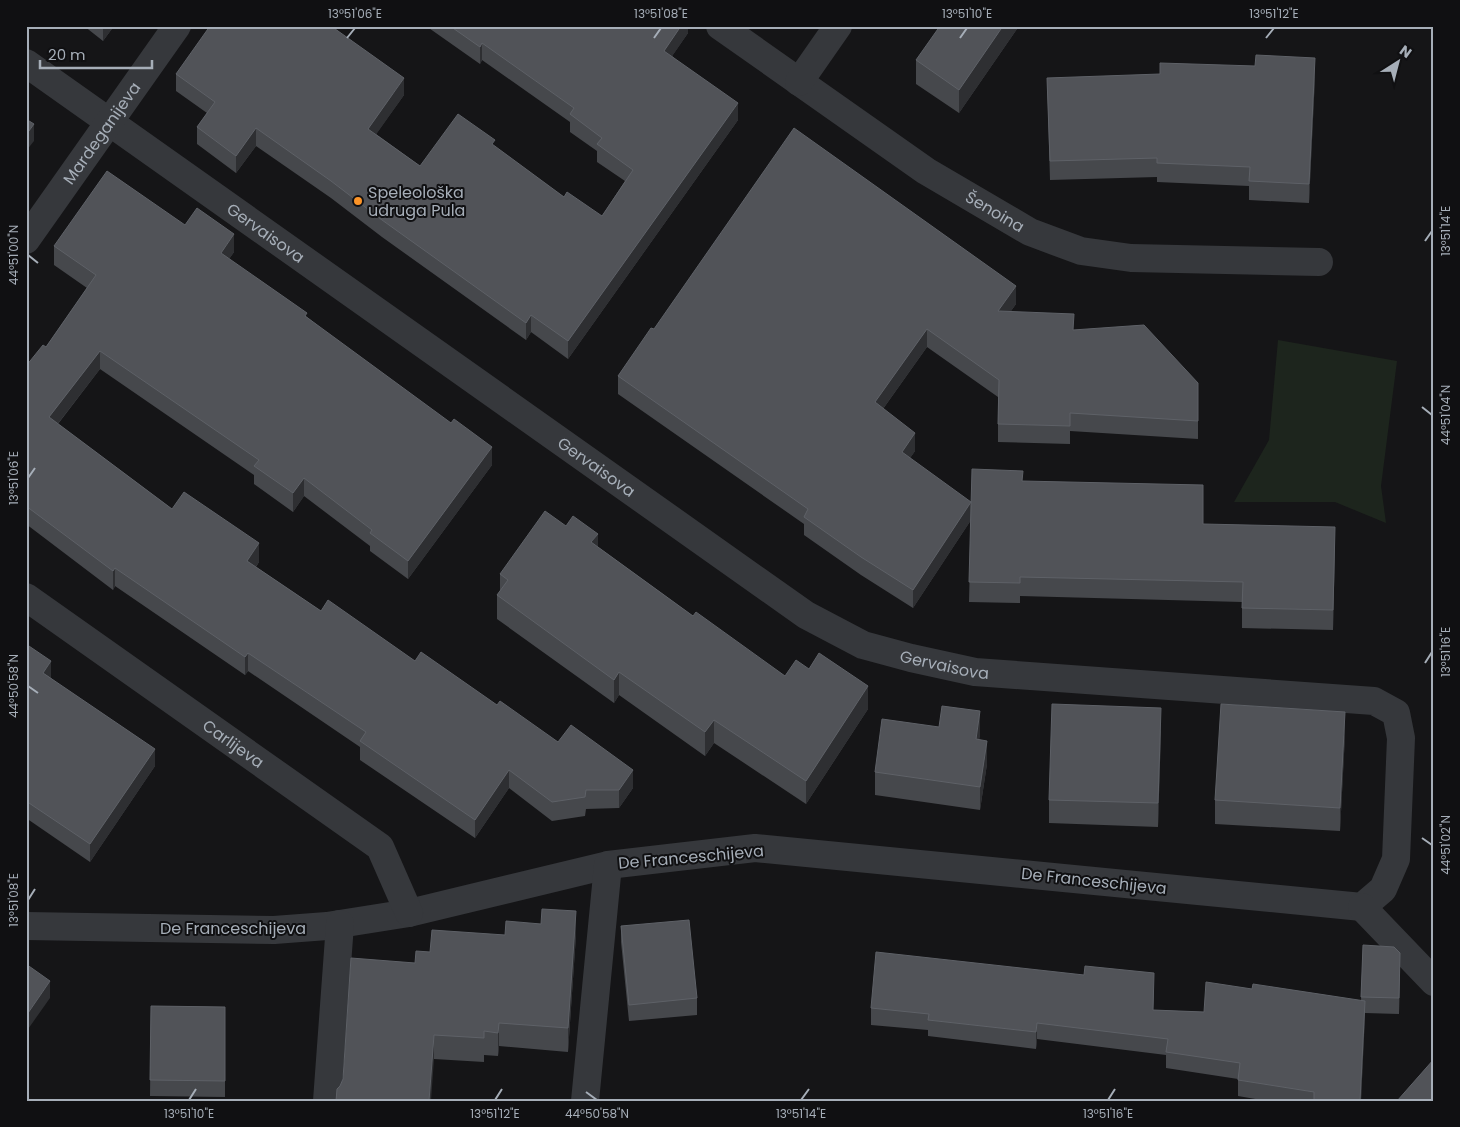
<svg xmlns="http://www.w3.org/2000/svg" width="1460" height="1127" viewBox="0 0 1460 1127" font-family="Poppins,sans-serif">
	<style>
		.green { fill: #1d251d }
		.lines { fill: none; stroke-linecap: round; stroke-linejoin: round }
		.minor { stroke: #36383c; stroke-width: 28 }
		.wall { fill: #46484c }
		.shaded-wall { fill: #2e2f32 }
		.building { fill: #515358; stroke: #5e6167 }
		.ticks { fill: none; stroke: #a6aeb8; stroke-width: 2 }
		.poi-dot { fill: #fd9427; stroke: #101012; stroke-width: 2 }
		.labels { text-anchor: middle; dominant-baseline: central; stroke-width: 4; stroke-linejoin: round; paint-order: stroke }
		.street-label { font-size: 16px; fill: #a6aeb8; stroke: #101012 }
		.poi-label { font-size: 16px; fill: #a6aeb8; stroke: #101012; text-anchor: start }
		.neatline { fill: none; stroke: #a6aeb8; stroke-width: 2 }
		.ticks-label { font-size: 12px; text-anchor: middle; fill: #a6aeb8 }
	</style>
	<rect width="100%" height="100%" fill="#151517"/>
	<path class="green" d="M1278,340l119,21 -16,125 5,37 -51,-21h-101l35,-62z"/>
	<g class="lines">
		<g class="minor">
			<path id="s1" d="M720,26l206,145 104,61 51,19 50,7 188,4"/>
			<path id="s2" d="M26,63l780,552 57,30 48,13 64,14 399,29 22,12 5,25 -5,121 -13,30 -21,18 -607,-59 -147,17 -199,48 -82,13 -53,4 -248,-4"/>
			<path d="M799,82l39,-56"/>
			<path id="s3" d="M26,240l151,-214"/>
			<path id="s4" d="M26,597l354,250 29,66"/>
			<path d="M1362,907l72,75"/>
			<path d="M327,1101l13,-177"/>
			<path d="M585,1101l23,-236"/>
		</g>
	</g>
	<path class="wall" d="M84,26h30l-11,15z
		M426,26h262v7l-16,23 66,64 -170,239 -37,-27 -5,8 -144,-103 -51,-39 -75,-52 -20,27 -39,-29v-17l10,-14 -31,-22v-17l228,21 -28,39 44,32 75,-19 69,50 38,19 23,-35 -28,-19v-11l-27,-19v-10l-88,-62 -2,4z
		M1019,26l-60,87 -43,-29v-24z
		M1315,77l-6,126 -60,-3v-14l-92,-4v-5l-107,3 -3,-102z
		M185,225l49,27 -5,7 78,58 185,148 -84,114 -38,-28v-5l-66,-50 -11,16 -39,-28v-9l-154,-106 -42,55 114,85 87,53 -3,5 65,44 94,50 82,44 61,37 75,46 -14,20 -33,1 -1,7 -33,5 -43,-33 -34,50 -115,-78v-13l-112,-76 -3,4 -130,-89 -2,4 -87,-66v-158l20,-19 41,-59 -33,-23v-19z
		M1016,304l-5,7 63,19 124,53v56l-128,-8v13l-72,-2v-45l-71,-50 -44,62 32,42 -5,7 61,61 52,-38 180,43 132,23 -2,83 -91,-2v-26l-222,-6v7l-51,-1 2,-82 -58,88 -52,-33 -57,-40v-11l-186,-130v-18l36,-47z
		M566,526l32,21 95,69 92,60 83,33 -62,95 -92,-61 -9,13 -86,-61 -5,8 -117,-84v-24l3,-4v-17z
		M26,644l25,34 104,88 -65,96 -64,-44z
		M1161,731l-3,96 -109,-4v-23z
		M980,735l-1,4 8,25 -7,46 -105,-15v-23z
		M1345,735l-5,96 -125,-7v-24z
		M621,926l76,72v17l-68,6 -8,-79z
		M505,935h71l-8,117 -69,-6 -1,10 -14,-1v7l-50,-3 -94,27 75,-123 15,-11z
		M1363,945l37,25 -1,44 -34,-1 -4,88h-94l-29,-5v-17l-72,-11v-13l-129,-16 -1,10 -108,-13v-6l-57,-5v-17l283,-18 -1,20 51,2 48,-23 109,12z
		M151,1006l74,1v90l-75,-1z"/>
	<path class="shaded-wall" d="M103,26h11l-11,15z
		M681,26h7v7l-24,35v-17z
		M1003,26h16l-60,87v-23z
		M482,43v17l-2,4v-17z
		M1315,58v19l-6,126v-19z
		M404,78v17l-36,51v-17z
		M738,103v17l-170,239v-18z
		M34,124v17l-8,10v-16z
		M256,128v18l-20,27v-17z
		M234,234v18l-13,19v-18z
		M1016,286v18l-18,25v-18z
		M531,315v17l-5,8v-17z
		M927,329v18l-52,73v-18z
		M100,351v18l-51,66v-18z
		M915,433v18l-13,19v-18z
		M492,447v18l-84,114v-18z
		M304,478v18l-11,16v-19z
		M971,502v18l-58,88v-18z
		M1335,527v20l-2,83v-20z
		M598,534v23l-7,-15z
		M259,543v19l-12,17v-18z
		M115,568v18l-2,4v-19z
		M248,653v18l-3,4v-18z
		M51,661v17l-8,-5z
		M619,672v23l-5,8v-23z
		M868,686v23l-62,95v-23z
		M1161,708v23l-3,96v-24z
		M980,711v24l-4,27v-23z
		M1345,712v23l-5,96v-23z
		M714,720v23l-9,13v-24z
		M987,741v23l-7,46v-23z
		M155,749v17l-65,96v-18z
		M509,770v18l-34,50v-18z
		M633,770v18l-14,20v-18z
		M576,911v24l-8,117v-24z
		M1400,953v17l-1,44v-16z
		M50,981v17l-24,34v-16z
		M1365,1001v17l-4,83h-1z
		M499,1023v23l-1,10v-23z
		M1037,1023v16l-1,10v-17z
		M434,1035v24l-3,42h-2z"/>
	<path class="building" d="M210,26h121l73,52 -36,51 52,37 38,-52 37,26 -3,4 72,53 3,-5 35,24 31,-46 -36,-26 5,-6 -32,-24 4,-6 -92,-65 -2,4 -30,-21h231l-17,25 74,52 -170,238 -37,-26 -5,8 -144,-103 -51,-39 -75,-53 -20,28 -39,-29 18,-25 -39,-28z
		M940,26h63l-44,64 -43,-30z
		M1256,55l59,3 -6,126 -60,-3 1,-14 -93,-4v-5l-107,3 -3,-83 113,-4v-11l95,3z
		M26,119l8,5 -8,11z
		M794,128l222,158 -18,25 76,3 -1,16 71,-5 54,58v38l-128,-8v13l-72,-2 1,-44 -72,-51 -52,73 40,31 -13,19 69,50 -58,88 -52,-33 -57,-40 4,-8 -190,-133 33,-48 3,1z
		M107,171l78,54 12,-17 37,26 -13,19 86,60 -2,3 146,107 3,-4 38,28 -84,114 -38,-28 2,-3 -68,-52 -11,15 -39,-27 5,-6 -159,-109 -51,66 123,92 12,-17 75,51 -12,18 74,50 7,-11 87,61 6,-9 76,53 3,-4 58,41 13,-17 62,45 -14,20h-33l-1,7 -33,5 -43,-32 -34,50 -115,-79 6,-9 -118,-79 -3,4 -130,-89 -2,3 -87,-65v-140l17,-21 3,2 50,-72 -42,-29z
		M972,469l51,2 -1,10 181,4v39l132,3 -2,83 -91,-2 1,-26 -223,-5v6l-51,-1z
		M545,511l21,15 7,-10 25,18 -7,8 102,74 3,-4 89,64 11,-16 13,9 10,-16 49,33 -62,95 -92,-61 -9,12 -86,-60 -5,8 -117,-85 11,-15 -8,-6z
		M26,644l25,17 -8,12 112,76 -65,95 -64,-43z
		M1052,704l109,4 -3,95 -109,-3z
		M1221,704l124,8 -5,96 -125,-8z
		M942,706l38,5 -4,28 11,2 -7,46 -105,-15 7,-53 57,8z
		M542,909l34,2 -8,117 -69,-5 -1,10 -14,-2v7l-50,-3 -5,66h-93l1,-12 3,-3 3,-7 8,-121 64,5 1,-12 14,1 2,-22 73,5 1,-14 35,3z
		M689,920l8,78 -68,7 -8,-79z
		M1363,945l31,2 6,6 -1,45 -38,-1z
		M876,952l208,23 1,-9 69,7 -1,37 51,2 2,-30 46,7 1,-5 112,17 -5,100h-46v-9l-76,-12 2,-17 -74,-11 2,-13 -131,-16 -1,9 -108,-12 1,-6 -58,-6z
		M26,964l24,17 -24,35z
		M151,1006l74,1v74l-75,-1z
		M1434,1059v42h-37z"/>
	<path class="ticks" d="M347,38l8,-10M654,38l7,-10M960,38l7,-10M1266,38l8,-10M1425,241l7,-10M28,255l10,8M1422,407l10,8M28,478l7,-10M1425,663l7,-11M28,686l10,7M1422,838l10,7M28,900l7,-11M586,1092l11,8M189,1100l7,-11M495,1100l7,-11M801,1100l8,-11M1108,1100l7,-11"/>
	<circle class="poi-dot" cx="358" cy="201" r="5"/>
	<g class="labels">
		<g class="street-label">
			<text stroke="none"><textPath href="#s3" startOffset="131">Mardeganijeva</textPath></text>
			<text stroke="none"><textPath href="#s1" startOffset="332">Šenoina</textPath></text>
			<text stroke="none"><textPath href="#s2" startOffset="294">Gervaisova</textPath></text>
			<text stroke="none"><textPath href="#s2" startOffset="699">Gervaisova</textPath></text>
			<text stroke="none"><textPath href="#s2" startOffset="1104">Gervaisova</textPath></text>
			<text stroke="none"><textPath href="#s4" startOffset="254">Carlijeva</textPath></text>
			<text transform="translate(691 857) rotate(-5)">De Franceschijeva</text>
			<text transform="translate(1094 881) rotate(6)">De Franceschijeva</text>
			<text x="233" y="928">De Franceschijeva</text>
		</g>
		<g class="poi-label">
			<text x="368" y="192">Speleološka<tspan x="368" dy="18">udruga Pula</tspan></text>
		</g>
	</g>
	<rect width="1460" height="1127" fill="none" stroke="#101012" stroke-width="55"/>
	<g transform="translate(1398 62) rotate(36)" stroke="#101012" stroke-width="4" paint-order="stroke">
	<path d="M0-4L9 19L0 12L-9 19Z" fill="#a6aeb8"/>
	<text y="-8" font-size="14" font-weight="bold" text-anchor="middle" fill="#a6aeb8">N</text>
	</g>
	<path d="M40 60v8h112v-8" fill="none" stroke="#a6aeb8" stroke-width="2.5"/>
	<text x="48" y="60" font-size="15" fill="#a6aeb8" stroke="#101012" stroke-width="4" paint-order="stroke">20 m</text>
	<rect x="28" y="28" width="1404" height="1072" class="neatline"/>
	<g class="ticks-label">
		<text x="355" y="18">13°51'06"E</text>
		<text x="661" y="18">13°51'08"E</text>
		<text x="967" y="18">13°51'10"E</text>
		<text x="1274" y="18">13°51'12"E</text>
		<text transform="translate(1446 231) rotate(-90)" y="4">13°51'14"E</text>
		<text transform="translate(14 255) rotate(-90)" y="4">44°51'00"N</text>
		<text transform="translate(1446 415) rotate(-90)" y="4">44°51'04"N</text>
		<text transform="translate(14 478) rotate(-90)" y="4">13°51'06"E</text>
		<text transform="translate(1446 652) rotate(-90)" y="4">13°51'16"E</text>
		<text transform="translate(14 686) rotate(-90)" y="4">44°50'58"N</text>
		<text transform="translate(1446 845) rotate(-90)" y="4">44°51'02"N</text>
		<text transform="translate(14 900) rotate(-90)" y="4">13°51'08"E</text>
		<text x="189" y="1118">13°51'10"E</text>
		<text x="495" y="1118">13°51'12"E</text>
		<text x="597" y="1118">44°50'58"N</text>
		<text x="801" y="1118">13°51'14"E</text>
		<text x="1108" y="1118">13°51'16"E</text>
	</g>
</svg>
